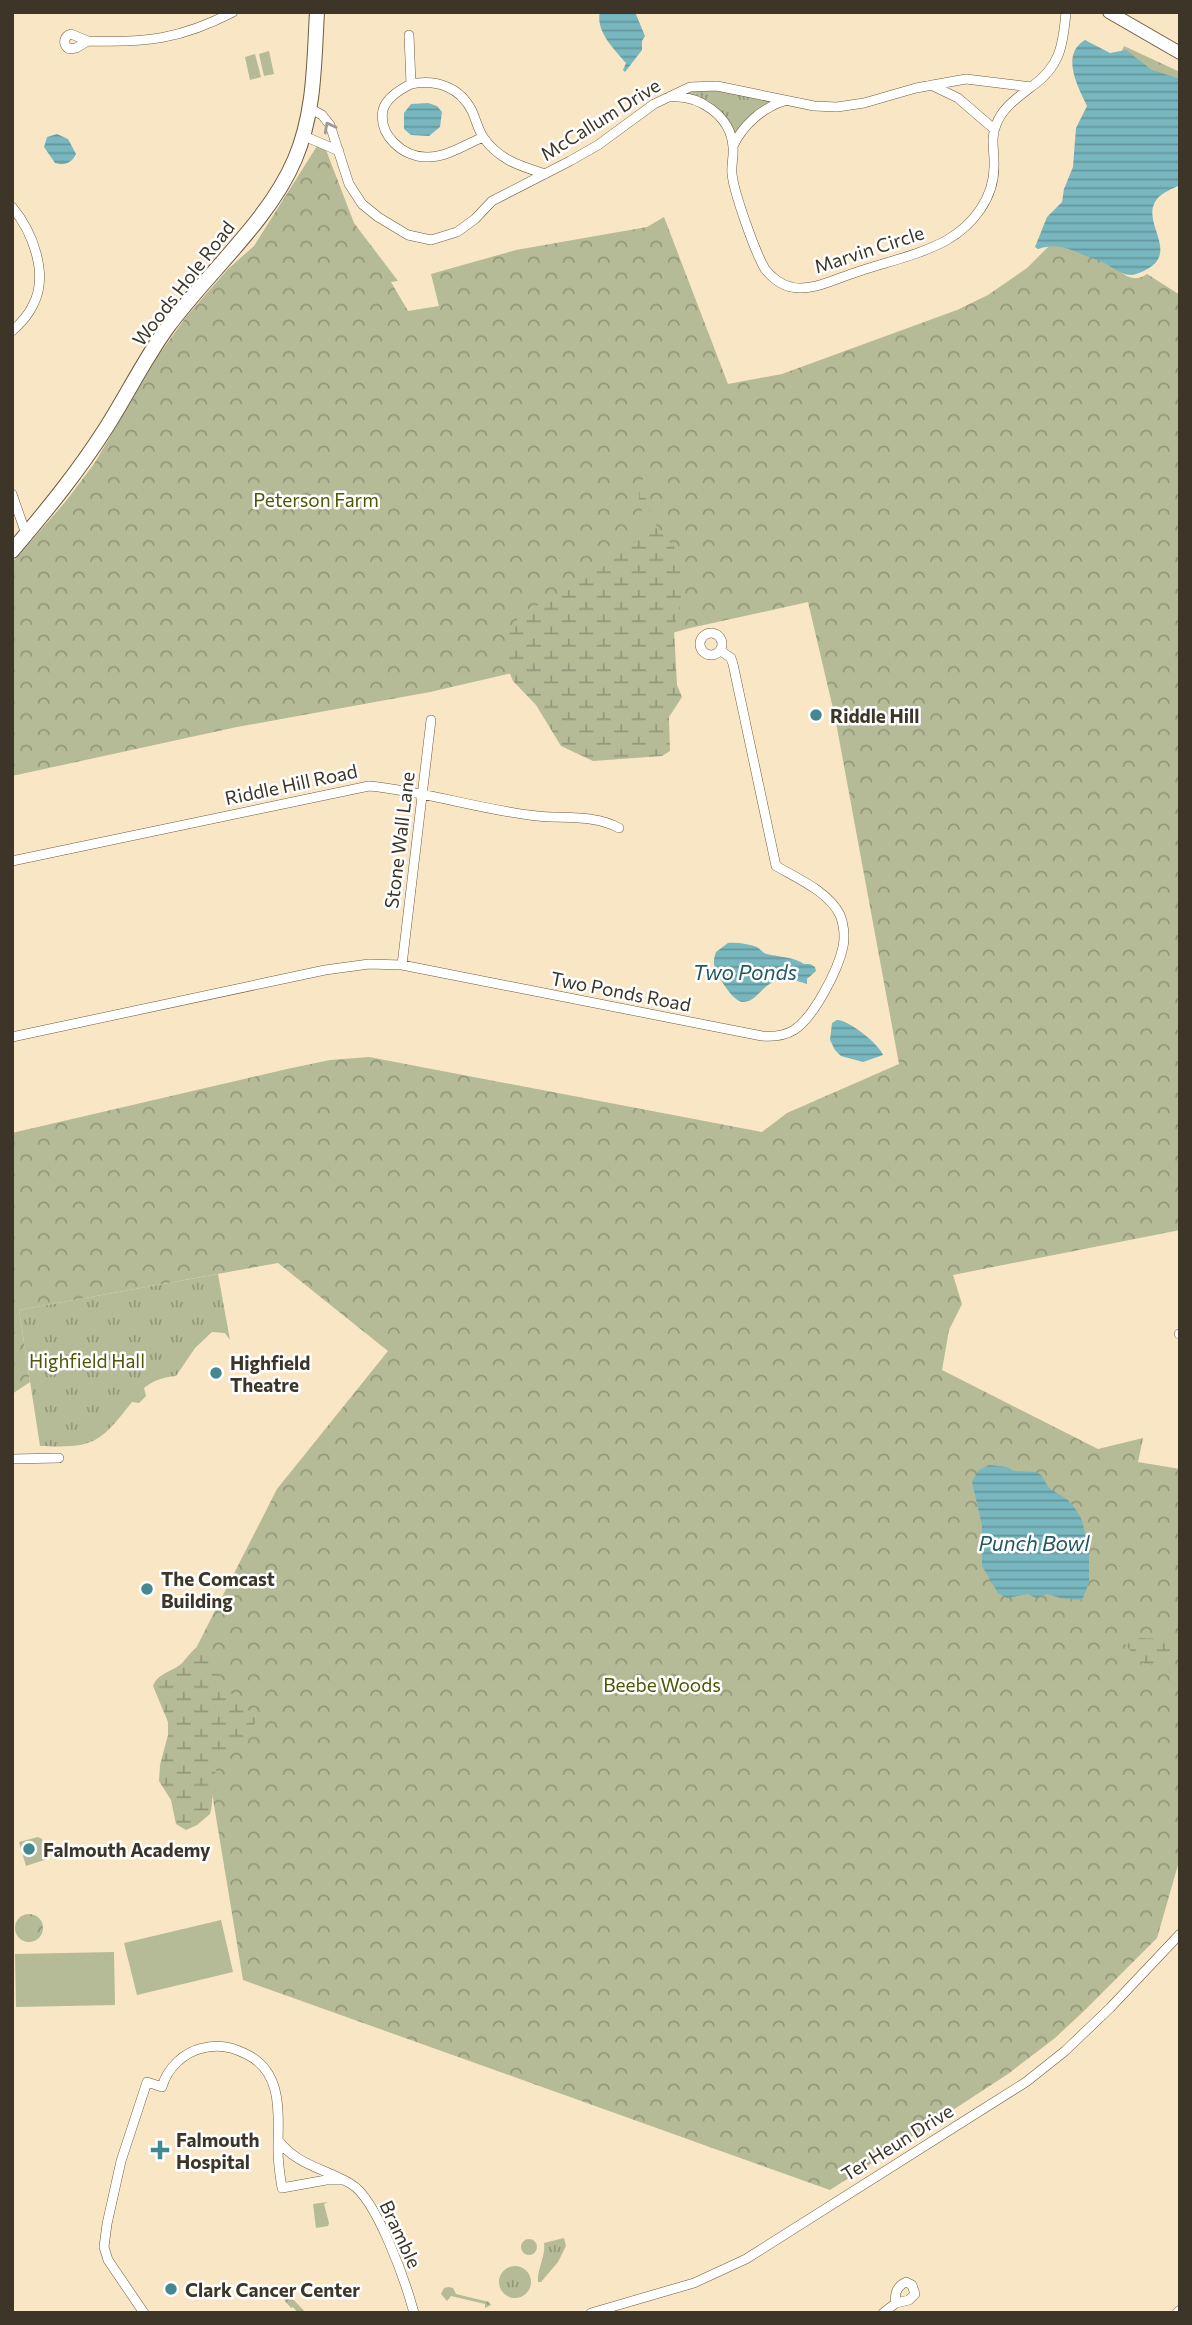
<svg xmlns="http://www.w3.org/2000/svg" width="1192" height="2325" viewBox="0 0 1192 2325" font-family="Commissioner,sans-serif">
	<style>
		.grass { fill: url(#grass-tufts) }
		.forest { fill: url(#forest-crowns) }
		.wetland { fill: url(#wetland-marsh) }
		.pitch { fill: #b5ba97 }
		.water { fill: url(#water-rules) }
		.lines { fill: none; stroke-linecap: round; stroke-linejoin: round }
		.minor-casing { stroke: #6d5c3f; stroke-width: 10 }
		.major-casing { stroke: #6d5c3f; stroke-width: 14 }
		.highway-casing { stroke: #6d5c3f; stroke-width: 16 }
		.minor { stroke: #fff; stroke-width: 9 }
		.major { stroke: #fff; stroke-width: 12 }
		.highway { stroke: #fff; stroke-width: 14 }
		.oneway { stroke: #9e9a94 }
		.poi-dot { fill: #428991; stroke: #fff; stroke-width: 2.5 }
		.labels { text-anchor: middle; dominant-baseline: central; stroke-width: 5; stroke-linejoin: round; paint-order: stroke }
		.street-label { font-size: 19px; fill: #3c3528; stroke: #fff }
		.park-label { font-size: 19px; fill: #505606; stroke: #fff }
		.poi-label { font-size: 19px; font-weight: bold; fill: #3c3528; stroke: #fff; text-anchor: start }
		.water-label { font-size: 21px; font-style: italic; fill: #235960; stroke: #fff }
	</style>
	<defs>
		<pattern id="grass-tufts" width="24" height="20" patternUnits="userSpaceOnUse" patternTransform="scale(1.75)"><rect width="24" height="20" fill="#b5ba97"/><path d="M3 7l-1-3M5 7V3M7 7l1-3M15 17l-1-3M17 17v-4M19 17l1-3" fill="none" stroke="#94987b"/></pattern>
		<pattern id="forest-crowns" width="20" height="18" patternUnits="userSpaceOnUse" patternTransform="scale(1.75)"><rect width="20" height="18" fill="#b5ba97"/><path d="M2 6a3 3 0 1 1 6 0M12 15a3 3 0 1 1 6 0" fill="none" stroke="#94987b"/></pattern>
		<pattern id="wetland-marsh" width="20" height="14" patternUnits="userSpaceOnUse" patternTransform="scale(1.75)"><rect width="20" height="14" fill="#b5ba97"/><path d="M1 5h8M5 5V1M11 12h8M15 12V8" fill="none" stroke="#94987b"/></pattern>
		<pattern id="water-rules" width="6" height="5" patternUnits="userSpaceOnUse" patternTransform="scale(1.75)"><rect width="6" height="5" fill="#78b7bf"/><path d="M0 2.5h6" fill="none" stroke="#64969b"/></pattern>
	</defs>
	<rect width="100%" height="100%" fill="#f9e6c4"/>
	<path class="grass" d="M1124,46l56,26v32l-67,-33z
		M705,88l63,11 1,5 -31,28 -5,1 -9,-14 -41,-26z
		M218,1274l12,66 -5,-7 -13,-1 -17,16 -19,28c-13,1 -22,4 -32,12l2,8 -7,7 -7,-1c-33,42 -38,46 -92,44l-21,-136z
		M38,1837l4,2 5,20 -21,7 -7,-24z
		M328,2202l-4,2 5,19 -1,3 -12,2 -3,-24z
		M564,2238l2,8 -8,16 -17,20h-3c-1,-14 8,-26 6,-39z
		M521 2247a8 8 0 1 1 16 0a8 8 0 1 1-16 0Z
		M499 2282a16 16 0 1 1 32 0a16 16 0 1 1-32 0Z
		M291,2286l3,7 -2,5 14,15h-8l-5,-6 -2,1 -12,-14z
		M449,2287l4,1 3,6 33,8 2,3 -6,3v-4l-34,-8 -4,5 -6,-7 3,-6z"/>
	<path class="forest" d="M317,146l9,4 28,73 44,58 -7,1 17,29 31,-5 -8,-32 85,-24 131,-23 17,-10 64,167 54,-10 175,-64 31,-15 39,-27 26,-26c11,2 17,8 26,11 8,2 16,3 23,6 16,7 26,28 45,15l33,21v935l-227,45 9,29 -13,26 -7,40 156,79 45,-11 -5,24 42,7v389l-23,80 -72,72 -30,28 -47,36 -178,116 -587,-210 -53,-320 87,-171 111,-138 -110,-88 -259,47 11,72 -18,12v-261l275,-64 43,-9 39,-3 393,75 25,-19 112,-49 -64,-347 -27,-115 -118,26 -95,26 -165,38 -193,35 -225,49v-213l54,-62 28,-37 64,-108 28,-39 42,-48 26,-23z
		M15 1928a14 14 0 1 1 28 0a14 14 0 1 1-28 0Z"/>
	<path class="wetland" d="M653,466l-6,18 2,26 10,21 15,16 6,17 1,34 -7,31 3,56 5,12 -13,20 1,34 -8,5 -69,5 -32,-15 -25,-41 -23,-24 -8,-19 3,-26 11,-20 34,-20 16,-6 47,-32 23,-20 8,-11c-8,-28 -16,-38 6,-61z
		M1120,1630c13,11 29,7 44,9l7,6 -1,5 -11,13 -13,2 -9,-7 -20,-23z
		M204,1642l7,4c4,20 6,45 27,50l18,24c-6,19 -29,28 -38,46 -9,16 -3,32 -8,48l-13,11 -11,5 -10,-6 -5,-24 -12,-19 1,-16 8,-30v-13l-15,-36c5,-14 21,-14 30,-24 7,-8 11,-14 21,-20z"/>
	<path class="pitch" d="M269,51l5,23 -10,2 -5,-22z
		M255,54l6,23 -11,3 -5,-23z
		M221,1920l12,52 -96,23 -13,-52z
		M114,1952l1,53 -99,2 -1,-53z"/>
	<path class="water" d="M600,12h35l10,24 -3,5v9l-17,22 -2,-2 3,-7c-11,-13 -31,-32 -26,-51z
		M1085,40l25,13 16,-3 26,20 28,9v106c-8,4 -17,7 -23,14 -19,24 29,56 -18,74 -14,6 -23,-4 -35,-10 -4,-3 -10,-4 -15,-6 -19,-7 -31,-15 -51,-8l-3,-2 12,-30 15,-15 2,-13 9,-22 3,-39 11,-22c-9,-19 -27,-51 -2,-66z
		M428,103l9,3 5,6 -2,15 -11,9 -18,-1 -7,-6v-16l7,-9z
		M57,134l11,5 8,15c-4,9 -12,12 -21,9l-11,-16 3,-10z
		M728,943c10,-1 20,1 29,4 3,2 6,6 10,7 11,3 28,3 37,10h6l5,3 1,4 -9,8v5c-46,-17 -43,19 -65,18 -9,-1 -24,-25 -27,-34 -2,-6 -1,-10 1,-16z
		M837,1020c12,0 42,24 46,35l-20,7 -22,-6 -6,-6 -5,-10 2,-17z
		M989,1465l18,2 7,4 22,1 5,3 8,13 19,12 8,10 6,10 7,32v31l-7,17 -22,-2 -13,-4 -11,4 -8,-4 -21,4 -9,-5 -16,-27v-41l-10,-43 7,-12z"/>
	<g class="lines">
		<g class="minor-casing">
			<path id="minor" d="M71,34l17,7 -12,7 -7,1c-7,-5 -5,-13 2,-15z
				M409,35l2,49c-10,5 -25,14 -28,26 -5,25 20,47 43,47 19,1 39,-12 57,-20 -5,-8 -7,-17 -11,-26 -12,-24 -36,-32 -61,-27
				M88,41c58,2 93,-2 145,-29
				M931,85l27,13 36,31
				M669,97c30,-3 62,19 64,50 1,9 -2,18 -1,27 2,19 23,78 33,95 6,8 16,16 26,18 21,5 46,-9 66,-15 29,-10 63,-17 90,-32 26,-15 47,-42 47,-73 1,-14 -4,-28 2,-42 6,-17 21,-27 35,-38
				M311,109l11,6 8,10 19,59 13,20 16,13 30,18 23,5 26,-8 18,-13 17,-18 78,-40 28,-16 56,-41 36,-17 27,-1 97,20 23,1 27,-4 52,-15 50,-9 65,8c29,-20 32,-41 35,-75
				M304,136l35,15
				M483,137c16,23 37,29 62,37
				M733,146c10,-21 29,-38 51,-45
				M12,207c21,25 37,68 21,98 -4,9 -13,19 -21,26
				M12,494l14,40
				M700 644a11 11 0 1 1 22 0a11 11 0 1 1-22 0Z
				M12,861l357,-75c54,5 106,22 160,29 30,5 63,-2 90,13
				M402,965l29,-245
				M12,1037l313,-67 44,-6 33,1 360,71c11,1 22,0 32,-6 20,-13 44,-60 49,-83 2,-10 1,-23 -3,-32 -11,-23 -43,-37 -64,-49l-43,-202 -2,-6 -10,-7
				M1179,1334h1
				M12,1459l47,-1
				M278,2140c18,25 48,29 73,44 26,15 55,99 63,129
				M906,2282l6,3 3,9 -6,6 -13,3c-2,-9 1,-17 10,-21z
				M144,2313l-36,-53 -4,-13 3,-23 14,-63 26,-79 15,5c5,-19 22,-35 41,-39 15,-4 30,-1 43,6 38,18 32,61 32,96 0,13 2,26 4,38l44,-8h17
				M591,2313l103,-30 52,-24 234,-148 46,-29 39,-31 45,-43 70,-74
				M883,2313l13,-10
				M1177,2313l3,-3"/>
		</g>
		<g class="major-casing">
			<path id="major" d="M1109,12l71,41"/>
		</g>
		<g class="highway-casing">
			<path id="highway" d="M12,551c34,-40 66,-79 94,-123 21,-33 38,-68 61,-100 40,-55 102,-107 128,-169 20,-47 19,-97 22,-147"/>
		</g>
		<use href="#minor" class="minor"/>
		<use href="#major" class="major"/>
		<use href="#highway" class="highway"/>
	</g>
	<defs><path id="oneway-chevron" d="M-2-3.5L2.5 0L-2 3.5" fill="none" stroke-width="1.6" stroke-linecap="round" stroke-linejoin="round" transform="scale(1.75)"/></defs>
	<use class="oneway" href="#oneway-chevron" transform="translate(329 127) rotate(-118)"/>
	<g class="poi-dot">
		<circle cx="816" cy="715" r="7"/>
		<circle cx="216" cy="1373" r="7"/>
		<circle cx="147" cy="1589" r="7"/>
		<circle cx="29" cy="1849" r="7"/>
		<path d="M156.5 2139.5h7v7h7v7h-7v7h-7v-7h-7v-7h7z"/>
		<circle cx="171" cy="2289" r="7"/>
	</g>
	<g class="labels">
		<g class="street-label">
			<text transform="translate(600 119) rotate(-32)">McCallum Drive</text>
			<text transform="translate(869 249) rotate(-18)">Marvin Circle</text>
			<text transform="translate(183 283) rotate(-52)">Woods Hole Road</text>
			<text transform="translate(291 784) rotate(-12)">Riddle Hill Road</text>
			<text transform="translate(399 840) rotate(-83)">Stone Wall Lane</text>
			<text transform="translate(621 991) rotate(11)">Two Ponds Road</text>
			<text transform="translate(897 2142) rotate(-32)">Ter Heun Drive</text>
			<text transform="translate(401 2234) rotate(65)">Bramble</text>
		</g>
		<g class="park-label">
			<text x="316" y="499">Peterson Farm</text>
			<text x="87" y="1360">Highfield Hall</text>
			<text x="662" y="1684">Beebe Woods</text>
		</g>
		<g class="poi-label">
			<text x="830" y="715">Riddle Hill</text>
			<text x="230" y="1362">Highfield<tspan x="230" dy="22">Theatre</tspan></text>
			<text x="161" y="1578">The Comcast<tspan x="161" dy="22">Building</tspan></text>
			<text x="43" y="1849">Falmouth Academy</text>
			<text x="176" y="2139">Falmouth<tspan x="176" dy="22">Hospital</tspan></text>
			<text x="185" y="2289">Clark Cancer Center</text>
		</g>
		<g class="water-label">
			<text x="745" y="971">Two Ponds</text>
			<text x="1034" y="1542">Punch Bowl</text>
		</g>
	</g>
	<rect width="1192" height="2325" fill="none" stroke="#3c3528" stroke-width="28"/>
</svg>
